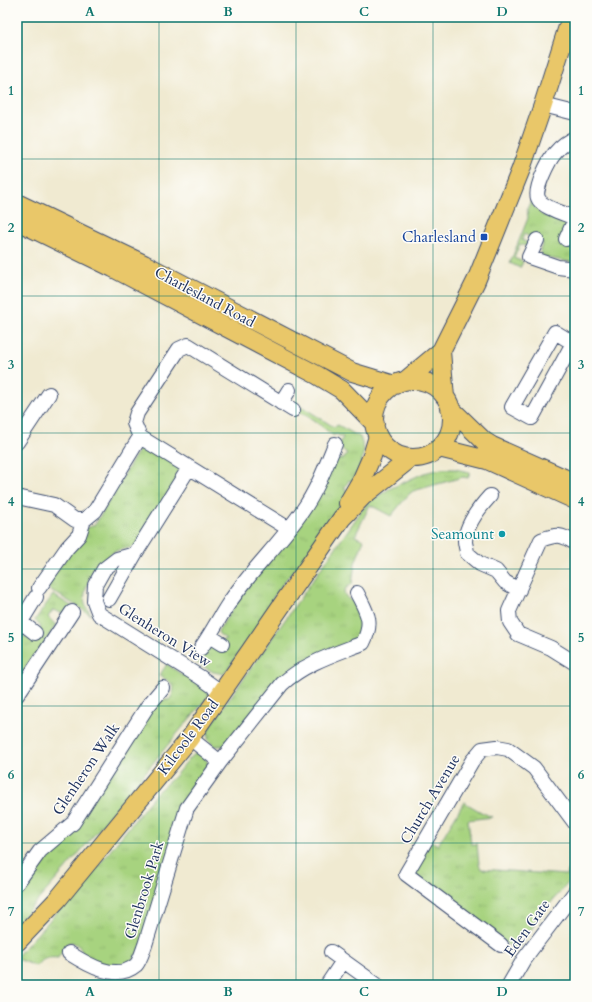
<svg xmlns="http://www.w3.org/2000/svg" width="592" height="1002" viewBox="0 0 592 1002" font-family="Cardo,serif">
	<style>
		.grass { fill: url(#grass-tufts); stroke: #61816e }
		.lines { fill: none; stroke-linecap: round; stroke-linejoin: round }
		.minor-casing { stroke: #3b4b6f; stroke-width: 16 }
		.major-casing { stroke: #3b4b6f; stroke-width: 20 }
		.minor { stroke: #fff; stroke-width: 14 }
		.major { stroke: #e9c769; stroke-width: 18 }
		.grid { fill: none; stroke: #0f766e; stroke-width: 1; stroke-opacity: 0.55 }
		.transit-dot { fill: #1a4fb4; stroke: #fdfcf7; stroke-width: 1.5 }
		.culture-dot { fill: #0f9aa8; stroke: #fdfcf7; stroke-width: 1.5 }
		.labels { text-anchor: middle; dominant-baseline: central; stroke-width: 3; stroke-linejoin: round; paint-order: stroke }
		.transit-label { font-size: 15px; fill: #164399; stroke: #fdfcf7; text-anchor: end }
		.street-label { font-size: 15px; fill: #1b2f5e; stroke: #fdfcf7 }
		.culture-label { font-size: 15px; fill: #0d838f; stroke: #fdfcf7; text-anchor: end }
		.neatline { fill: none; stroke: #0f766e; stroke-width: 1.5 }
		.grid-label { font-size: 13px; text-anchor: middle; font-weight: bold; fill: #0f766e }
	</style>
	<defs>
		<pattern id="grass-tufts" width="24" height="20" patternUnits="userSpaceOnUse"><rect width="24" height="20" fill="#a7d37f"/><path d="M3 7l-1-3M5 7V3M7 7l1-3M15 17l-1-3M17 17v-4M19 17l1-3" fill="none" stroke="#8fb570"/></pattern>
	</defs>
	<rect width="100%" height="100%" fill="#fdfcf7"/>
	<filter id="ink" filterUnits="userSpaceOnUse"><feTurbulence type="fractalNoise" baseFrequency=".025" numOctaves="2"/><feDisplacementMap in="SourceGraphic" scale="8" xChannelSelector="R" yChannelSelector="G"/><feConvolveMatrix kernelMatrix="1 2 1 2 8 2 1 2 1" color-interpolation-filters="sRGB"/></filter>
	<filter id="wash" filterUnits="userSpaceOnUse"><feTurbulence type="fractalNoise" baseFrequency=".012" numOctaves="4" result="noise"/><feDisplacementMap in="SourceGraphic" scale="16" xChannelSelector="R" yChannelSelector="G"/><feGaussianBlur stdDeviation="0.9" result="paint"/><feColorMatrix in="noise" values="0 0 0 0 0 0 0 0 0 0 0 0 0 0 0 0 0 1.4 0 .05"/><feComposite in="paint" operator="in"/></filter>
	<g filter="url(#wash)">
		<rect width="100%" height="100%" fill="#f0ead1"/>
		<path class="grass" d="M531,200l3,6 7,8 28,12 6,9v28l-32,-6 -3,-7 3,-7 -19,-9 -2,6 10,5 -4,2 -8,-3 -6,14 9,4 -3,6 -10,-5 18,-45 -1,-9z
			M301,406l33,21 4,-2 22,12 4,12 -3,16 -8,17 -4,-2 -5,9 4,2 -13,23 -36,51 -13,14 -14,20 -16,30 -32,45 -11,-2 -24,-14 8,-12h11l18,-7 -7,-5 -1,-3 116,-172h10l3,-6 -5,-3 -3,-5 4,-8 -8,-3 -1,2c-10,-7 -28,-25 -41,-24z
			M147,446l32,19 1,9 -43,70c-10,7 -15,3 -23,8 -15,8 -33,34 -29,52 1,3 4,7 6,11l-45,-28 23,-34 13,-10 5,-15 8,-3 45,-77z
			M441,469h14l15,3 -2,6 -5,-1 -50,14 -5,4 -17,21 -21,-11 -15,31 9,4 -9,23 -3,21 -6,4 -2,5c3,6 6,8 13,8l8,16 -4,20 -71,33 -66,76h-10l-6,-7v-9l15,-22 144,-205 22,-14 35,-16z
			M53,595l20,12 -9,7 -11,-4 -5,7 8,8 -39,60v-39l7,-10 10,3 7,-12 -6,-7z
			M167,664l14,10h5l21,15 2,7c-65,75 -124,155 -192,227v-38l24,-33 40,-34 76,-119 12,1c10,-13 3,-18 -10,-24z
			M196,753h5l6,8 1,5 -13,24 -56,165 -22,15 -36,-15 1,-3c-2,-6 -5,-8 -11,-10l-5,2 -8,14c-10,-1 -15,0 -22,8l-19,-7v-3l74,-81 66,-83 17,-15 14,-17z
			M464,802l17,10 11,5 -24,3 3,24h6l2,20 2,5 85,6 3,-5 5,-24 1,1v28l-28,32 -31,44 -103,-78 18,-32 7,4z"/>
	</g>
	<g filter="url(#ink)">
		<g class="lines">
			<g class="minor-casing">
				<path id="minor" d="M543,105l32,8
					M575,138c-8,3 -14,8 -20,15 -6,7 -21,36 -17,45 3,9 28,16 37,20
					M566,239l9,-20
					M537,240l-8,17 29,10 17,2
					M573,343l-41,75 -20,-11 43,-75 18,11 2,1
					M281,403l8,-13
					M17,442l32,-48
					M490,496c-11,12 -24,28 -25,45 0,4 2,8 2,12l13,11 16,7 9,11 14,8
					M17,497l37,8 21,15h9
					M289,529l-149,-92 -6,-14 3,-10 42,-64 9,-4 105,65
					M575,543c-14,-9 -18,-9 -34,-3l-32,71 1,11 8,12 33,14 24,15
					M135,554l-18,5 -13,10 -9,16 -1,16 5,13 101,63 21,15
					M39,588l28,-40 12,-13 5,-15 11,-9 45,-74
					M109,599l26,-45 54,-86
					M21,622l14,11
					M17,628l19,-31
					M209,636l13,8
					M201,648c10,-14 17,-28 26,-42 22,-34 53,-62 76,-96 14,-20 23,-44 32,-66
					M17,695l55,-83
					M190,738l30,24
					M17,883l23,-32 33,-28 74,-116 16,-19
					M501,945l-95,-71 66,-113 10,-12 15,-2 11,2 26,19 41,55
					M331,952l46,33
					M69,953c19,12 47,29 67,12 4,-4 7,-15 9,-20l42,-137 33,-46 62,-78c23,-21 53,-30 81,-41 11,-22 4,-30 -6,-50
					M327,985l16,-24
					M509,985l15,-26 51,-67"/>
			</g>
			<g class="major-casing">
				<path id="major" d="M17,203l127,61 208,108 43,13
					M17,221l96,47 204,107 25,15 33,34
					M441,351l4,46
					M374 419a39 39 0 1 1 78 0a39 39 0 1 1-78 0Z
					M405,381l36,-30 35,-70 45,-112 22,-64 28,-88
					M450,408l34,33 8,5 83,37
					M439,448l48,12 88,40
					M348,503l14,-24 10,-23 6,-20
					M17,942l41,-43 132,-161 152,-220 20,-21 49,-39"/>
			</g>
			<use href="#minor" class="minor"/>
			<use href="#major" class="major"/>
		</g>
	</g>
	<path class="grid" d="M159,17v968M296,17v968M433,17v968M17,159h558M17,296h558M17,433h558M17,569h558M17,706h558M17,843h558"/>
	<rect class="transit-dot" x="480" y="233" width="8" height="8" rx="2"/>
	<circle class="culture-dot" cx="502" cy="534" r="4"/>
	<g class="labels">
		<g class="transit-label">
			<text x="476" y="237">Charlesland</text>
		</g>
		<g class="street-label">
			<text transform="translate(205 297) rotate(28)">Charlesland Road</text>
			<text transform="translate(165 635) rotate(32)">Glenheron View</text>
			<text transform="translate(188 737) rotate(-53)">Kilcoole Road</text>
			<text transform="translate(86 769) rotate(-56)">Glenheron Walk</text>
			<text transform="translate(430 799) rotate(-59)">Church Avenue</text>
			<text transform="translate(144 890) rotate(-73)">Glenbrook Park</text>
			<text transform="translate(527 928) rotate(-54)">Eden Gate</text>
		</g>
		<g class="culture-label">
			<text x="494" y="534">Seamount</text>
		</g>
	</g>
	<rect width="592" height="1002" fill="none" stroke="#fdfcf7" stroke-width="44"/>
	<rect x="22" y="22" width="548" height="958" class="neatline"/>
	<g class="grid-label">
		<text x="90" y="16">A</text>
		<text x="228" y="16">B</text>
		<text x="364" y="16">C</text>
		<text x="502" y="16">D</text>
		<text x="11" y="95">1</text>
		<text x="581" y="95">1</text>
		<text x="11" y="232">2</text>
		<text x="581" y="232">2</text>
		<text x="11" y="369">3</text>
		<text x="581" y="369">3</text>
		<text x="11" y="506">4</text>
		<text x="581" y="506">4</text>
		<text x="11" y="642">5</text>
		<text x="581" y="642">5</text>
		<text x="11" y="779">6</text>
		<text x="581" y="779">6</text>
		<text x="11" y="916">7</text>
		<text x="581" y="916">7</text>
		<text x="90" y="996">A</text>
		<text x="228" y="996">B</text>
		<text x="364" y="996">C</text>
		<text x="502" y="996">D</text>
	</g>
</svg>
